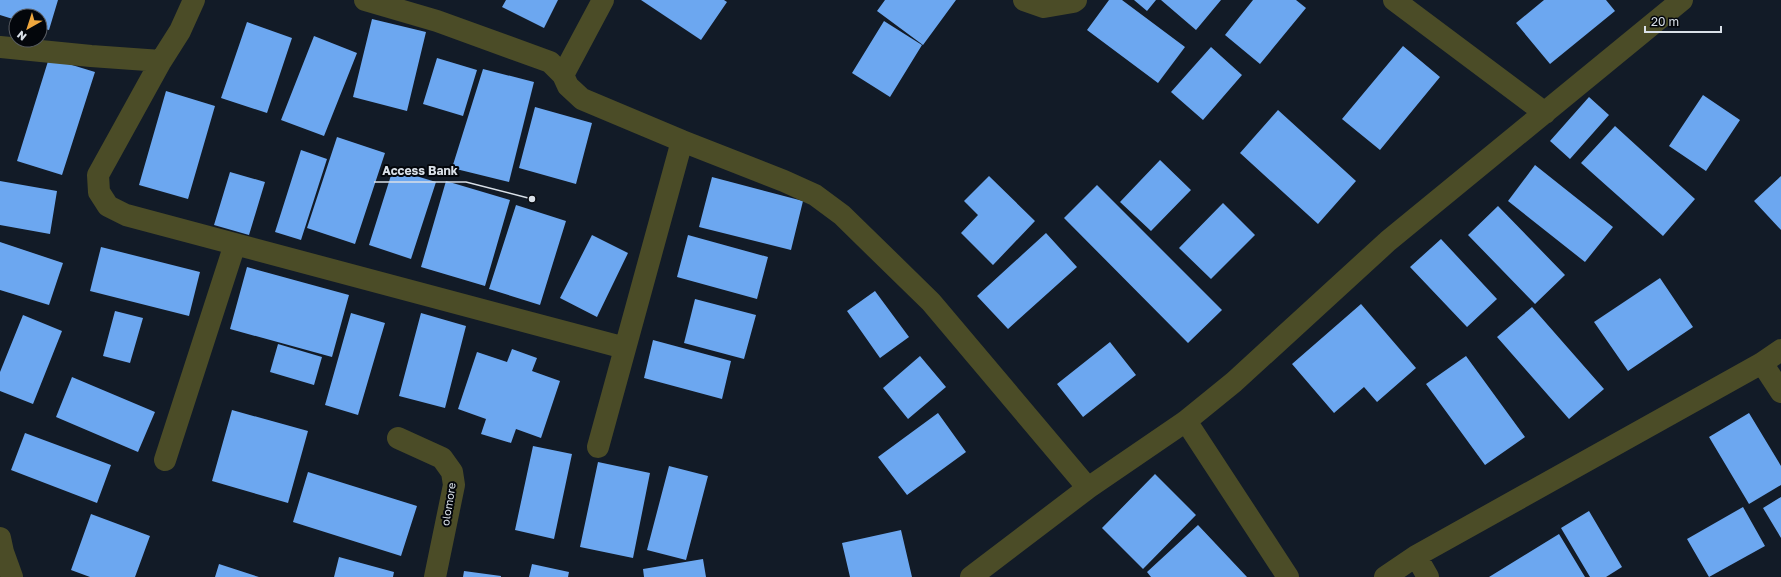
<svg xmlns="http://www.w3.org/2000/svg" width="1781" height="577" viewBox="0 0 1781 577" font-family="'Golos Text',sans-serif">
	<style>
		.building { fill: #6ca7f0 }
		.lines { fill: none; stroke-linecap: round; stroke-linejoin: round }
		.street { stroke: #4b4c27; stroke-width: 22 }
		.labels { text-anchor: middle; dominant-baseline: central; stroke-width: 4; stroke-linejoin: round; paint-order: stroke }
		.street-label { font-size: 11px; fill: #d9e0e8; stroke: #03060b }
		.leader { fill: none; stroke: #d9e0e8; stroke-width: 1.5 }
		.callout-dot { fill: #d9e0e8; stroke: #03060b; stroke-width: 1.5 }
		.callout-label { font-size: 12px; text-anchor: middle; font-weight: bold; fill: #d9e0e8; stroke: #03060b; stroke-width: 4; stroke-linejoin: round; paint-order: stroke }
	</style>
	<rect width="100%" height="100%" fill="#121b27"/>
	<path class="building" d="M0,0h58l-9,30 -9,-2v-12h-24v4l-16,-5z
		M506,0h52l-14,28 -42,-21z
		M641,0h83l3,2 -26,38z
		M885,0h71l-33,45 -46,-34z
		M1109,0h13l63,47 -27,36 -71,-53z
		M1134,0h22l-9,11z
		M1161,0h60l-25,30z
		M1253,0h43l10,8 -46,56 -35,-29z
		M1544,0h62l9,11 -65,53 -34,-41z
		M372,19l54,13 -19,79 -54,-14z
		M884,21l38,24 -32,52 -38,-24z
		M247,22l45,16 -25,75 -46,-15z
		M314,36l43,17 -33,83 -43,-16z
		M1403,46l37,31 -60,73 -38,-31z
		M1211,47l31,28 -39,45 -32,-28z
		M49,58l46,14 -33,103 -45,-14z
		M437,58l40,12 -14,46 -40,-12z
		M483,69l51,13 -25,100 -57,-14z
		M166,91l49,15 -27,93 -49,-14z
		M1703,95l37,25 -34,51 -37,-25z
		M1589,97l20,18 -39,44 -20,-18z
		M535,107l57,16 -16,61 -57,-16z
		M1278,110l78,71 -38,43 -78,-71z
		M1615,126l80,73 -32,37 -82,-73z
		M337,137l48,16 -30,91 -48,-16z
		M301,150l26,9 -26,81 -26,-8z
		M1160,160l31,30 -40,41 -31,-29z
		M1535,165l78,62 -28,35 -77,-61z
		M393,169l43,13 -25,77 -42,-14z
		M230,172l35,10 -16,53 -35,-10z
		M989,176l46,45 -42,44 -32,-32 17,-18 -14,-14z
		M1781,176v54l-27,-29z
		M712,177l91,24 -12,49 -92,-23z
		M0,181l57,10 -7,43 -50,-9z
		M446,181l64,19 -25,86 -64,-19z
		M1097,185l125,125 -34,33 -124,-125z
		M1223,203l32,32 -44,44 -32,-31z
		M516,205l50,16 -26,84 -51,-16z
		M1498,206l67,69 -30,29 -67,-69z
		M1046,233l31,34 -69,62 -31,-33z
		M592,235l36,18 -31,64 -37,-19z
		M688,235l80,22 -11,42 -80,-22z
		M1441,239l56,60 -30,28 -57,-60z
		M0,242l63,21 -14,42 -49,-15z
		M101,247l99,25 -11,44 -99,-25z
		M247,267l102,28 -17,62 -102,-28z
		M1660,278l33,49 -65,44 -34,-49z
		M875,291l34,46 -29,21 -33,-47z
		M695,299l61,16 -12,44 -60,-16z
		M1361,304l55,64 -39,34 -13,-15 -30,26 -42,-49z
		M1532,307l72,82 -35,30 -72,-82z
		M115,311l28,7 -13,45 -27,-7z
		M351,313l34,10 -27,92 -33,-10z
		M421,313l45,13 -21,82 -46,-12z
		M23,315l39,16 -29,73 -33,-13v-19z
		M653,340l78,21 -9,38 -78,-21z
		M1110,342l26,33 -53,42 -26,-33z
		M278,344l44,13 -8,28 -44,-13z
		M512,349l25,9 -5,13 28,10 -19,57 -25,-9 -5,14 -30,-9 5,-15 -28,-10 19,-57 30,10z
		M920,356l26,31 -38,32 -25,-31z
		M1466,356l59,81 -40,28 -59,-81z
		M72,377l83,35 -17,40 -82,-35z
		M232,410l76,21 -20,72 -76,-22z
		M938,413l28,39 -59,43 -29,-38z
		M1749,413l32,53v19l-32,19 -40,-67z
		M25,433l86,32 -14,38 -86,-33z
		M533,446l39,8 -18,85 -39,-9z
		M598,462l52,11 -17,85 -53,-11z
		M669,466l39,10 -22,84 -39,-10z
		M308,472l109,34 -16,50 -108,-34z
		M1155,474l41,41 -53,54 -41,-41z
		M1781,497v41l-18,-30z
		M1743,507l22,39 -56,31 -22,-38z
		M1589,511l33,56 -16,10h-16l-29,-49z
		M91,514l59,22 -15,41h-45l-19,-7z
		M1198,525l49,52h-96l-4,-5z
		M901,530l11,47h-62l-8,-34z
		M1559,534l26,43h-96z
		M339,557l55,15 -1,5h-59z
		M703,559l3,18h-62l-1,-8z
		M219,564l40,13h-44z
		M532,564l37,8 -1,5h-39z
		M464,571l37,5v1h-38z"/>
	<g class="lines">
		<path class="street" d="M365,0l72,21 113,41 13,13 5,11 14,13 100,42 102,40 31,14 27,20 89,87 157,186
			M1024,0l20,7 29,-5 3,-2
			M1394,0l151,113
			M0,47l91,9 70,5 19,-30 14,-31
			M161,61l-63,114 1,17 9,14 18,9 499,133
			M563,75l40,-75
			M1762,363l19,29
			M1186,421l102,156
			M398,438l44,20 10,14 2,13 -19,92
			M598,447l84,-306
			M165,460l70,-216
			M0,538l3,14 9,25
			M1416,556l12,21
			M971,577l117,-89 98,-67 48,-39 154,-141 294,-241
			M1385,577l31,-21 346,-193 19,-13"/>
	</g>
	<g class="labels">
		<g class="street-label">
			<text transform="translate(448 504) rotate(-81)">olomore</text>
		</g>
	</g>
	<path class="leader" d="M532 199L466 182H374"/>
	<circle class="callout-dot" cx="532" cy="199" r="4"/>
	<g class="callout-label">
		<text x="420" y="175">Access Bank</text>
	</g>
	<g transform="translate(28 28) rotate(219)"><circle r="19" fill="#03060b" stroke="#595d63"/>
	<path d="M0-3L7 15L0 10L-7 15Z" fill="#efa73e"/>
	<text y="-6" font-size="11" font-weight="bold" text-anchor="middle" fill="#d9e0e8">N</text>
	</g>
	<path d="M1645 26v6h76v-6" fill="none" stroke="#d9e0e8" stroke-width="2"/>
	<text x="1651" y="26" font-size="12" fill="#d9e0e8" stroke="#03060b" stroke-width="3" paint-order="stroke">20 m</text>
</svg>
